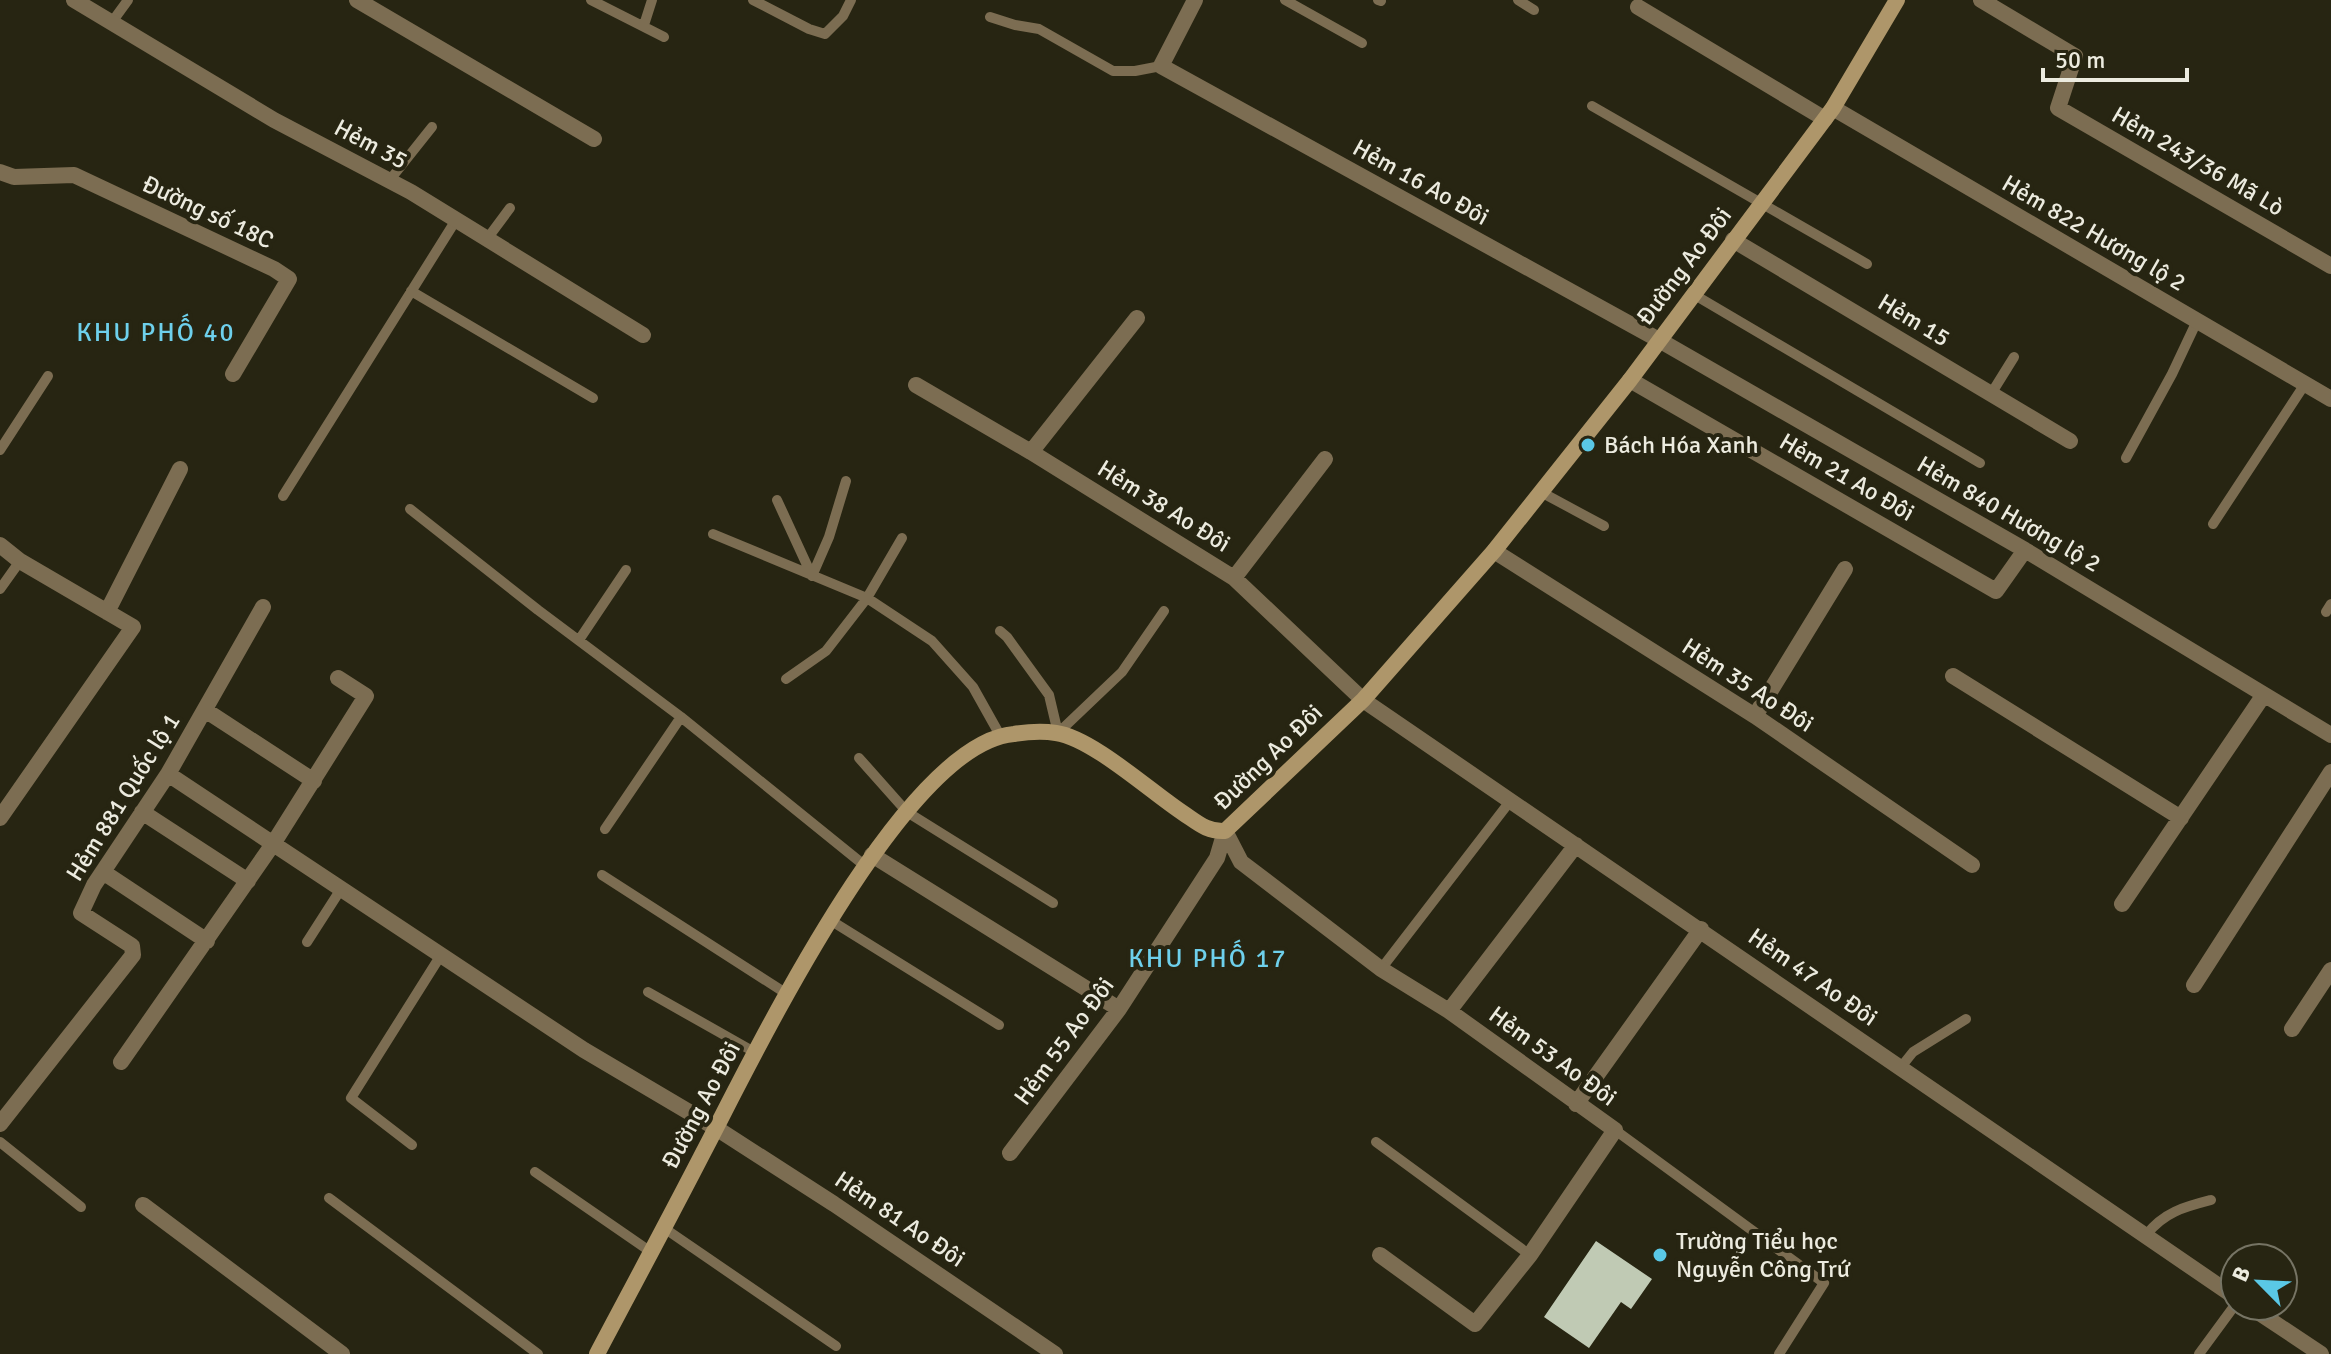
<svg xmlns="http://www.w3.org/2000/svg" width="2331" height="1354" viewBox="0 0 2331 1354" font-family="Signika,sans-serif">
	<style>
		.building { fill: #c0cab4 }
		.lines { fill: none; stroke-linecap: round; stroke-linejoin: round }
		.lane { stroke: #7c6d52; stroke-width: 10 }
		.street { stroke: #7c6d52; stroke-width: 16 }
		.secondary { stroke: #ae966a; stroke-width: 16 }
		.poi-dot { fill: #5ac8e6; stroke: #272512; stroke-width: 3 }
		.labels { text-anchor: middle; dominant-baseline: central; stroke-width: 8; stroke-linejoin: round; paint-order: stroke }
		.street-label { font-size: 24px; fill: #ecebdf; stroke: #272512 }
		.poi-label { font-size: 24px; fill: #ecebdf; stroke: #272512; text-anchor: start }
		.neighbourhood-label { font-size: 26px; letter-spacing: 2px; fill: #6ed0ec; stroke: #272512 }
	</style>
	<rect width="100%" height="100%" fill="#272512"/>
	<path class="building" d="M1596,1241l56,38 -21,30 -10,-7 -32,46 -45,-31z"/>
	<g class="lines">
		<path class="lane" d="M591,0l73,37
			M753,0l56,29 16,5 18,-18 8,-16
			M1285,0l77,43
			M1378,0l3,1
			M1518,0l16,10
			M990,17l25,8 24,4 74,42h22l26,-5
			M112,22l16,-22
			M644,25l8,-25
			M1592,106l275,158
			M389,181l43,-54
			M487,239l23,-31
			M411,291l182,107
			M1693,294l287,169
			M1991,394l23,-37
			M0,450l48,-74
			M2126,458l46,-84 25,-53
			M1539,491l65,35
			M283,496l173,-276
			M777,500l35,76
			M410,509l128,101 143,107 183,148
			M2213,524l92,-140
			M713,534l154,64 65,43 41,46 28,50
			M812,576l17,-39 17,-56
			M0,589l20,-28
			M2326,612l5,-8
			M1000,631l7,6 42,58 9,38 64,-61 42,-61
			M579,640l47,-70
			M786,679l40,-28 41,-53 35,-60
			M859,758l48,54 146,91
			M605,829l76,-112
			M602,875l185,119
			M830,920l169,105
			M307,942l34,-53
			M1381,969l130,-169
			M648,992l108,61
			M1901,1067l12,-15 53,-33
			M1615,1130l209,153 -45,71
			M0,1142l81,65
			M1376,1142l154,113
			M412,1145l-61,-47 90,-143
			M535,1172l116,80
			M329,1198l209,156
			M664,1228l172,118
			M2146,1235c18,-23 38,-28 65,-35
			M2199,1354l36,-49"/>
		<path class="street" d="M74,0l200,120 137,72 232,143
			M357,0l237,139
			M1195,0l-34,66 498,274 366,210 306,185
			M1981,0l94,56 -17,52 273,158
			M1638,7l187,112
			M1833,108l498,291
			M0,172l14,5 60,-2 200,94 15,10 -56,95
			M1733,240l337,201
			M1630,380l366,211 29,-41
			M916,385l115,67 203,126 129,122 872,597
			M1031,452l106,-134
			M0,545l20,16 113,66 -133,191
			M1494,551l261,165 217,149
			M1234,578l91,-119
			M107,612l73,-143
			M1953,676l228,142
			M205,710l109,71
			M1755,716l90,-147
			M168,774l416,276 132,78 118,76 221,150
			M142,812l106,69
			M1225,831l16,31 140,107 68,42 166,119 -85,125 -55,69 -95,-69
			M872,855l247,154
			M103,872l104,69
			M2122,904l141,-208
			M2194,985l137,-213
			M1449,1011l127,-166
			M2292,1029l39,-59
			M121,1062l152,-218 93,-148 -28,-18
			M1576,1104l125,-175
			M0,1124l133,-169 -1,-9 -51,-33 13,-28 74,-111 95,-167
			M1010,1153l109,-144 98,-151 8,-27
			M143,1205l199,149
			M2249,1306l72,48"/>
		<path class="secondary" d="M597,1354c36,-68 72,-135 107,-203 49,-93 199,-408 310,-417 13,-2 29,-3 42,-1 36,5 95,59 127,80 15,10 24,19 42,18l138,-131 131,-149 136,-171 203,-272 64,-108"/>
	</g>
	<g class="poi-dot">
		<circle cx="1588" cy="445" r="8"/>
		<circle cx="1660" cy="1255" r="8"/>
	</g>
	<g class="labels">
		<g class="street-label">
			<text transform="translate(371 144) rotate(28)">Hẻm 35</text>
			<text transform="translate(2198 161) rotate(30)">Hẻm 243/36 Mã Lò</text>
			<text transform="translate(1421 182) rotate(29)">Hẻm 16 Ao Đôi</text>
			<text transform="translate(208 212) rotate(25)">Đường số 18C</text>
			<text transform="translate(2094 233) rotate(30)">Hẻm 822 Hương lộ 2</text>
			<text transform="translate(1684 266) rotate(-53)">Đường Ao Đôi</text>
			<text transform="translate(1914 320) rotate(31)">Hẻm 15</text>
			<text transform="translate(1847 477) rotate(30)">Hẻm 21 Ao Đôi</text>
			<text transform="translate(1164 506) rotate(32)">Hẻm 38 Ao Đôi</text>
			<text transform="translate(2009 514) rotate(30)">Hẻm 840 Hương lộ 2</text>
			<text transform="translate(1748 685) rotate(33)">Hẻm 35 Ao Đôi</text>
			<text transform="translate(1268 757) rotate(-44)">Đường Ao Đôi</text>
			<text transform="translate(123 797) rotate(-58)">Hẻm 881 Quốc lộ 1</text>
			<text transform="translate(1813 977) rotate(35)">Hẻm 47 Ao Đôi</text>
			<text transform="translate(1064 1041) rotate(-54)">Hẻm 55 Ao Đôi</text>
			<text transform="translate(1553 1056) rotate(36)">Hẻm 53 Ao Đôi</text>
			<text transform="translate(701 1105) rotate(-62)">Đường Ao Đôi</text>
			<text transform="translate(900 1219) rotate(34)">Hẻm 81 Ao Đôi</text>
		</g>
		<g class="poi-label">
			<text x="1604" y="445">Bách Hóa Xanh</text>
			<text x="1676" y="1241">Trường Tiểu học<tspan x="1676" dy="28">Nguyễn Công Trứ</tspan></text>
		</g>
		<g class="neighbourhood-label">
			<text x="156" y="333">KHU PHỐ 40</text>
			<text x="1208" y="959">KHU PHỐ 17</text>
		</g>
	</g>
	<g transform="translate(2259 1282) rotate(294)"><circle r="38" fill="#272512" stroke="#767464" stroke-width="2"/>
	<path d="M0-6L14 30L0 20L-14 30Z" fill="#5ac8e6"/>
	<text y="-12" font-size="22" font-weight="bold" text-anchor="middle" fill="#ecebdf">B</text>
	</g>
	<path d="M2043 68v12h144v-12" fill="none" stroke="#ecebdf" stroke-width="4"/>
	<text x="2055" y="68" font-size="24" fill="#ecebdf" stroke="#272512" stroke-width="6" paint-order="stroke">50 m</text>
</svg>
